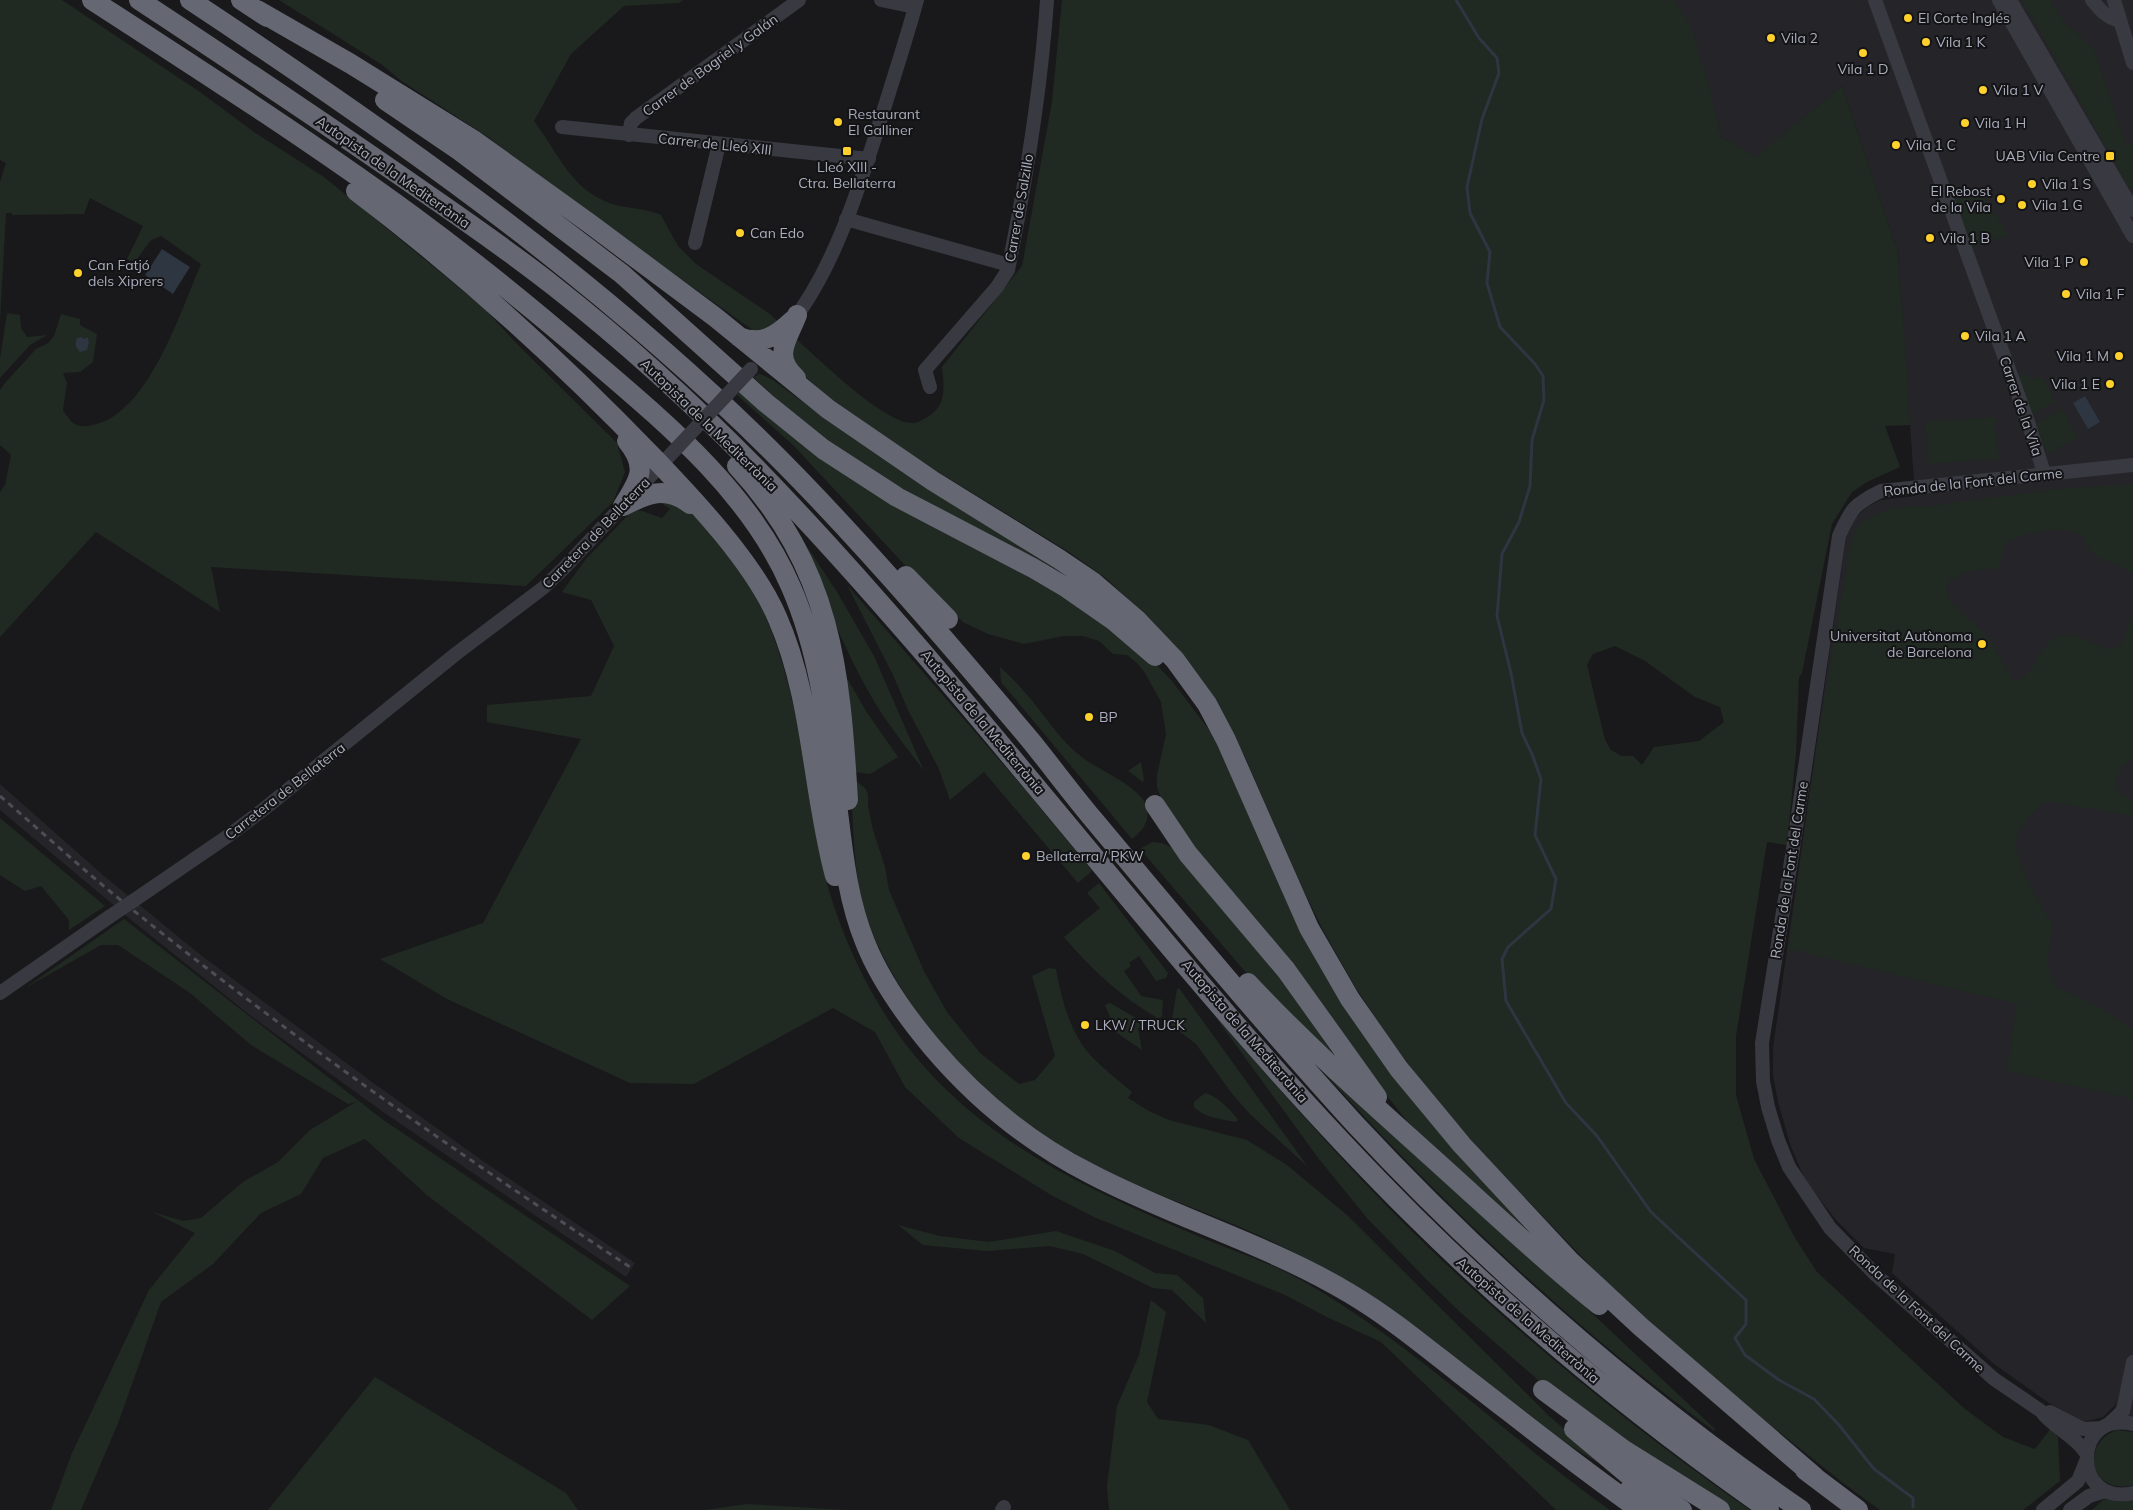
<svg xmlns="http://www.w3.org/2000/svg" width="2133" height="1510" viewBox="0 0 2133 1510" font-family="Mulish,sans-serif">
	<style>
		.built { fill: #252428 }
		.green { fill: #202a22; fill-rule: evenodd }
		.water { fill: #2d3641 }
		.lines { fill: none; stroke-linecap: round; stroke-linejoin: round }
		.stream { stroke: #2d3641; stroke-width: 3 }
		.minor { stroke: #393a41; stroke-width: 14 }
		.highway { stroke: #656772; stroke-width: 20 }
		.rail { stroke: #4c4d56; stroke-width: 3; stroke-dasharray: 6 5; stroke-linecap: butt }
		.minor-bridge { stroke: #393a41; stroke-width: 14 }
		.poi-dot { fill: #ffd12d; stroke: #141416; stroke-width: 2 }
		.labels { text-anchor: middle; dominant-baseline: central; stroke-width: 4; stroke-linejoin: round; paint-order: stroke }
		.poi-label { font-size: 14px; fill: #aaadbc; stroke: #141416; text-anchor: start }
		.street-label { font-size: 14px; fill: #aaadbc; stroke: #141416 }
	</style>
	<rect width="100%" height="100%" fill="#19191b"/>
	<path class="built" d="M1674,0h459v1418l-19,-7 3,-12 -3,7 -11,11 -20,5 -34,-19 -55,-39 -102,-91 3,-19 -31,-6 -27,-27 -31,-39 -15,-35 -13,-45 -5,-27v-27l73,-510 9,-20 13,-12 13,-6 34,-4 -17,-244 -56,-166 -87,72 -34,-22 -20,-75z
		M0,784l104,92 98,80 170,126 111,79 152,102 -9,14 -243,-165 -132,-96 -121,-97 -130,-109z"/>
	<path class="green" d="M0,0h62l138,92 54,40 70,45 160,131 32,35 101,100 8,29 -12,30 -87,84 -315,-19 9,45 -124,-80 -96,105v-145l5,-7 6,-30 -11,-10v-55l5,-7 31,-34 12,-6 6,-7 7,-22 19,5v6l17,9 -4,28 -13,10 -17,1 4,10 -4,27c10,16 15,19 34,14 53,-15 84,-114 104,-160l-40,-28 -10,4 -17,23 -7,-4 16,-33 -53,-28 -6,16 -72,1v-2h-6l-6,108v-139l6,-19 -6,-3z
		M279,0h404l-4,3 -55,3 -53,48 -37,67c25,33 37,69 78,83 16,5 33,4 49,11l17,31 18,18 74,50 9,9 -22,10 -159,-113 -110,-83 -88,-57 -19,-16z
		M1062,0h612l18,28 18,62 11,46 34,21 87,-71 56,166 13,173 -26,1 15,41 -33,15 -15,10 -20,32 -30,149 -3,5 -3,75 -9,92 -20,-3 -31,194v59l18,64 41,79 22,34 148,137 38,28 32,12 16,-21 7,9 2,44 -37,29h-143l-37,-27 -90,-72 -77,-66 -72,-65 -117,-122 -59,-68 -40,-53 -34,-52 -30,-53 -22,-45 -58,-132 -90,-131 -47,-45 -38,-27 -155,-95 -90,-63 -32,-30 2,-27c25,22 87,84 117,86 6,1 13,-4 18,-7 18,-12 15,-30 13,-49l80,-101 30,-164zM1615,646l30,15 50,36 25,10 4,15 -25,19 -45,6 -12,18 -9,-9h-11l-11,-6 -6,-10 -18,-75 6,-11z
		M2022,0h28l14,22 30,27 32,97 7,-2v46l-4,-3z
		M1981,190l27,45 -37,13 -18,-49z
		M7,313l13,2 1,13 6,9 20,-2 -17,10 -30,33v-19z
		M758,373l15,7 42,31 250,164c-73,-41 -149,-75 -219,-121 -33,-22 -64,-50 -93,-77l5,-2z
		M2024,374l8,5 11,-2 13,24 -24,14 -14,-39z
		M741,390l330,209 86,66 15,16 44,58 85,185 256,337 -150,-140 -207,-261 -38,-59 -5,-14v-12l9,-41 -5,-32 -16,-29 -7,-9 -11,-9 -14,-1 -14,-13 -16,-5h-19l-40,8 -36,-10 -25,-12 -33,-30 -137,-147 -56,-50z
		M2062,409l16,28 -31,18 -12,-31z
		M1995,417l4,42 -70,5 -4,-42z
		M2133,484v92c-11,-12 -24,-13 -37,-20 -9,-5 -9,-16 -16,-21 -15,-12 -56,-1 -72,6l-4,4 -3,18 -4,5c-24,3 -25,0 -48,13l-3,11c6,16 31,30 42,46 10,12 17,28 24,41l7,2c17,-11 19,-34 37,-44 24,-13 53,28 66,5 5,-8 7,-19 11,-29v145l-12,11 -6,12c2,10 8,16 18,19v16l-87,-15c-12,11 -27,25 -30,40 -3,19 27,68 37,84l-6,38 10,25 44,20 32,22v69l-127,-28 11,-67 -229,-55 28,-199 33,-199 5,-17 7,-11 15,-9 18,-7 38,-1 124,-17z
		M657,500c26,0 43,20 58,40 18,22 37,47 49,73 28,64 38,134 50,201 3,19 6,39 10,58 12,48 32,95 57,136 74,122 193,176 319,229 36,15 75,27 108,47 109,63 199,153 302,226h-54l-175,-168 -52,-24 -44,-23 -191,-78 -43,-22 -92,-57 -54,-51 -30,-55 -42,-24 -139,76 -64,-1 -183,-84 -67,-40 103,-36 98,-184 -94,-17v-17l104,-9 23,-50 -23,-46 -29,-8 24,-33 47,-49 9,1 20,7 8,-9z
		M802,539l35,53 37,64 50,115c-18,-25 -38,-48 -53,-75 -29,-50 -49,-103 -69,-157z
		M847,585l182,209 63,77 -14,12 -94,-111 -34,28 -11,-31 -31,-59 -15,-35z
		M1000,667c10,9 20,19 29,30 18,21 31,44 54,61 16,12 53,27 62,45 7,15 -1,27 -13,36l-131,-157z
		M843,680h5l18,31 32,46 -28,17 -15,-2 -1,7 12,10 2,6v11l5,24 12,37 4,23 35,81 23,41 33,41 39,31 16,-4 20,-24 -23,-80 17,-8 7,1c6,32 14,65 37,89 12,12 26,23 39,34l-4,6 21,13 20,9 78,20 40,25 60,50 201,200 63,55c-26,-15 -51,-30 -75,-48 -65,-49 -125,-106 -197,-145 -29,-16 -59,-33 -90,-46 -34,-15 -70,-28 -105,-43 -90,-38 -171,-95 -227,-176 -22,-32 -41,-64 -52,-101 -12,-41 -12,-87 -14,-130 -1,-33 -5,-67 -8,-101z
		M1141,762l3,18 -1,2 -15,-11z
		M0,818l105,88 -36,24v-10l-28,-34 -16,5 -25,-16z
		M1152,842l10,1 11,5 90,99 91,125 -73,-64 -39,-40 -102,-119z
		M1099,883l69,90 -2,5 -10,3 -17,-25 -10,7 2,3 -7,5 17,25 22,4 -1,16 -3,3c-38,-22 -67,-49 -95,-82l36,-29 -13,-15z
		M124,919l258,200 248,167 -38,34 -164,-124 -63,-57 -42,19 -22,36 -40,19 -48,51 -52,38 -42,119 -38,89h-30l21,-57 77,-163 46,-57 -43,-21 31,9 18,-3 42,-36 35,-20 32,-32 46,-28 -8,2 -97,-59 -61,-52 -72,-48h-17l-76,43z
		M1179,988l129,179 -57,-52 -18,-20 -37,-51 -25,-19 6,-36z
		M1110,1003l26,15 6,10h-4l4,22 -25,-17 -12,-28z
		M1214,1015c69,78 137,158 212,230 101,97 209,185 324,265h-20l-42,-24 -134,-92 -94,-82 -33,-32 -61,-63 -47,-58z
		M1298,1044l231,210 186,175 -1,2c-153,-112 -290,-245 -416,-387z
		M1205,1093c14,4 23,15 33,26l-2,3c-15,-3 -32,-4 -42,-15v-5z
		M898,1225l42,11 49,6 67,-11 59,20 40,22 22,2 26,23 3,25 -34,-33 -19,-2 -70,-34 -33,-8 -63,5 -64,-6z
		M1151,1300l15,12 -19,90 11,17 51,6 39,15 42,70h-181l-2,-24 10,-80 22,-51z
		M375,1377l191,116 12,17h-310z
		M2117,1430l16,2v53c-40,11 -56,-40 -16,-55z
		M2104,1499l18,3 11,-2v10h-41z
		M747,1504l101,6h-143z"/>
	<path class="water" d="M162,249l28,18 -17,27 -28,-19z
		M81,337l3,2 3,-2 2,5 -2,8 -7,2c-4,-5 -6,-7 -3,-14z
		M2085,396l15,26 -12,7 -15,-26z"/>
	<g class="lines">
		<path class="stream" d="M1456,0l23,38 18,20 2,15 -17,46 -15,68 3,26 20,39 -3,31 13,44 35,37 8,12 1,24 -12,40 -2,46 -11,36 -17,32 -5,62 14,57 11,60 10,21 9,25 -6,56 21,44 -5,30 -43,38 -6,12 4,42 60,102 31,33 54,76 95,88v24l-11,14 10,17 34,25 35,19 25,26 35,44 39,29v9"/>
		<path class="minor" d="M881,0l34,7
			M1875,0l153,422 16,51
			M1999,0l134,236
			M2010,0l123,210
			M2092,0c8,10 15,18 28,21
			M2114,0l19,63
			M562,127l307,32
			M629,135l2,-12 5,-5 163,-118
			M846,219l163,46
			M695,243l24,-99
			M792,322c45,-58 70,-144 92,-213 11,-36 23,-72 33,-109
			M930,387l-5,-17 72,-83 11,-17c18,-89 33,-179 39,-270
			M133,901l95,-65 36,-27 193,-156 86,-65 20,-19 111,-118
			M0,993l109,-76
			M2050,1412l33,17 19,-1
			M2109,1424l14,-13 10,-49
			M2133,1424c-61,-15 -62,83 0,69
			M2086,1453c-11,-18 -33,-25 -45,-42l-47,-32 -118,-104 -46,-47 -41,-61 -11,-27 -10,-33 -5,-26 -1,-38 31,-194 46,-313c12,-27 15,-32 42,-45l252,-26
			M1002,1510l2,-3
			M2043,1510l35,-29 8,-20
			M2070,1510l19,-14 16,-5"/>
		<path class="highway" d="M92,0c108,70 217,140 321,216 61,45 120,93 177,142 76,65 161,135 201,229 32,73 38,155 48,233 5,41 10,83 26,122 15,38 41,74 67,105 44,52 98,96 159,127 84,44 176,70 258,119 39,23 74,52 110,80 60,46 119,94 181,137
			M139,0c94,62 187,124 279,188 46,32 93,64 137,99 70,55 137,116 200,180 232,239 423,515 660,750 109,108 228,205 354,293
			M190,0c216,143 431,294 612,482 80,83 155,171 229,259 21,26 41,53 62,78 86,103 172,206 262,305 134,144 284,274 446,386
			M241,0l26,17
			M257,10l94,54 124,77 114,82 126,94 113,92 105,72 126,78 34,23 43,37 39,41 32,44 19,36 83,188 41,71 49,70 63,76 108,116 71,66 174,150
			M385,100l75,51 162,123 144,129 57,46 74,48 136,71 34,20 46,32 42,36
			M356,191c107,81 206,171 299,268 41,43 98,103 122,158 36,81 35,174 58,259
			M739,337c23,9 37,-1 54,-17
			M796,378c-24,-22 -9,-37 1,-63
			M737,466c95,103 103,202 111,334
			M623,506c16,-26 26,-38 4,-65
			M623,506c24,-12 43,-21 67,-2
			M906,576l42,43
			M1155,805l33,49 98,116 91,127
			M1248,983c57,61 118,115 180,171 57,51 111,103 171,151
			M1543,1390l81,60 96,60
			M1574,1429l56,47 52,34
			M1805,1470l53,40
			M1629,1490l34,20"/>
		<path class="rail" d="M0,796c41,35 81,72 123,106 163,132 335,252 510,367"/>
		<path class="minor-bridge" d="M674,451l77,-82
			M109,917l24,-16"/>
	</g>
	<g class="poi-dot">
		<circle cx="1908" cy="18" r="5"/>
		<circle cx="1771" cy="38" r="5"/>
		<circle cx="1926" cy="42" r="5"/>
		<circle cx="1863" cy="53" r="5"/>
		<circle cx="1983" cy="90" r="5"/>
		<circle cx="838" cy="122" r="5"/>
		<circle cx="1965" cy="123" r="5"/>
		<circle cx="1896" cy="145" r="5"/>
		<rect x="842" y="146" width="10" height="10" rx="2.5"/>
		<rect x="2105" y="151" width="10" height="10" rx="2.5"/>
		<circle cx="2032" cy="184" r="5"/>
		<circle cx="2001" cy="199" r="5"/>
		<circle cx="2022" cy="205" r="5"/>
		<circle cx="740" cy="233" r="5"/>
		<circle cx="1930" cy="238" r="5"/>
		<circle cx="2084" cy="262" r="5"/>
		<circle cx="78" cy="273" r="5"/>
		<circle cx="2066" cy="294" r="5"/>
		<circle cx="1965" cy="336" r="5"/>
		<circle cx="2119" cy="356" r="5"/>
		<circle cx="2110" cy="384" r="5"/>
		<circle cx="1982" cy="644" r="5"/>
		<circle cx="1089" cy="717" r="5"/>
		<circle cx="1026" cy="856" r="5"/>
		<circle cx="1085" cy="1025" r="5"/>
	</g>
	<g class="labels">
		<g class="poi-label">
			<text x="1918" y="18">El Corte Inglés</text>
			<text x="1781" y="38">Vila 2</text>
			<text x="1936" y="42">Vila 1 K</text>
			<text x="1863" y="69" text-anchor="middle">Vila 1 D</text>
			<text x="1993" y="90">Vila 1 V</text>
			<text x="848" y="114">Restaurant<tspan x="848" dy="16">El Galliner</tspan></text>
			<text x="1975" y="123">Vila 1 H</text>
			<text x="1906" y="145">Vila 1 C</text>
			<text x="2100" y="156" text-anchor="end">UAB Vila Centre</text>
			<text x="847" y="167" text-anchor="middle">Lleó XIII -<tspan x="847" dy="16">Ctra. Bellaterra</tspan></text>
			<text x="2042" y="184">Vila 1 S</text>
			<text x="1991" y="191" text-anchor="end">El Rebost<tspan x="1991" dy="16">de la Vila</tspan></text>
			<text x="2032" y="205">Vila 1 G</text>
			<text x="750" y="233">Can Edo</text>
			<text x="1940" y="238">Vila 1 B</text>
			<text x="2074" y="262" text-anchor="end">Vila 1 P</text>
			<text x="88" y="265">Can Fatjó<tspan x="88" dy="16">dels Xiprers</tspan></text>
			<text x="2076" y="294">Vila 1 F</text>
			<text x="1975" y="336">Vila 1 A</text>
			<text x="2109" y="356" text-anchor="end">Vila 1 M</text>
			<text x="2100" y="384" text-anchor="end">Vila 1 E</text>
			<text x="1972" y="636" text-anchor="end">Universitat Autònoma<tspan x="1972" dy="16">de Barcelona</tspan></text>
			<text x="1099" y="717">BP</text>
			<text x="1036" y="856">Bellaterra / PKW</text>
			<text x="1095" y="1025">LKW / TRUCK</text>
		</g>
		<g class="street-label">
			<text transform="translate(710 65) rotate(-36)">Carrer de Bagriel y Galán</text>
			<text transform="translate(715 144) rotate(6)">Carrer de Lleó XIII</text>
			<text transform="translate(393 172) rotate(35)">Autopista de la Mediterrània</text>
			<text transform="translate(1019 208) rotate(-80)">Carrer de Salzillo</text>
			<text transform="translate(2021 406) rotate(71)">Carrer de la Vila</text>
			<text transform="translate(709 425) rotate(44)">Autopista de la Mediterrània</text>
			<text transform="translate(1973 482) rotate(-6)">Ronda de la Font del Carme</text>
			<text transform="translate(596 533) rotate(-46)">Carretera de Bellaterra</text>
			<text transform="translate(983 722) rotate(50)">Autopista de la Mediterrània</text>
			<text transform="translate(285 791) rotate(-38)">Carretera de Bellaterra</text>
			<text transform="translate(1789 870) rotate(-81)">Ronda de la Font del Carme</text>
			<text transform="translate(1245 1031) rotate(49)">Autopista de la Mediterrània</text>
			<text transform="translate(1917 1309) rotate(43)">Ronda de la Font del Carme</text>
			<text transform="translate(1528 1320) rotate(41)">Autopista de la Mediterrània</text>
		</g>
	</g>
</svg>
